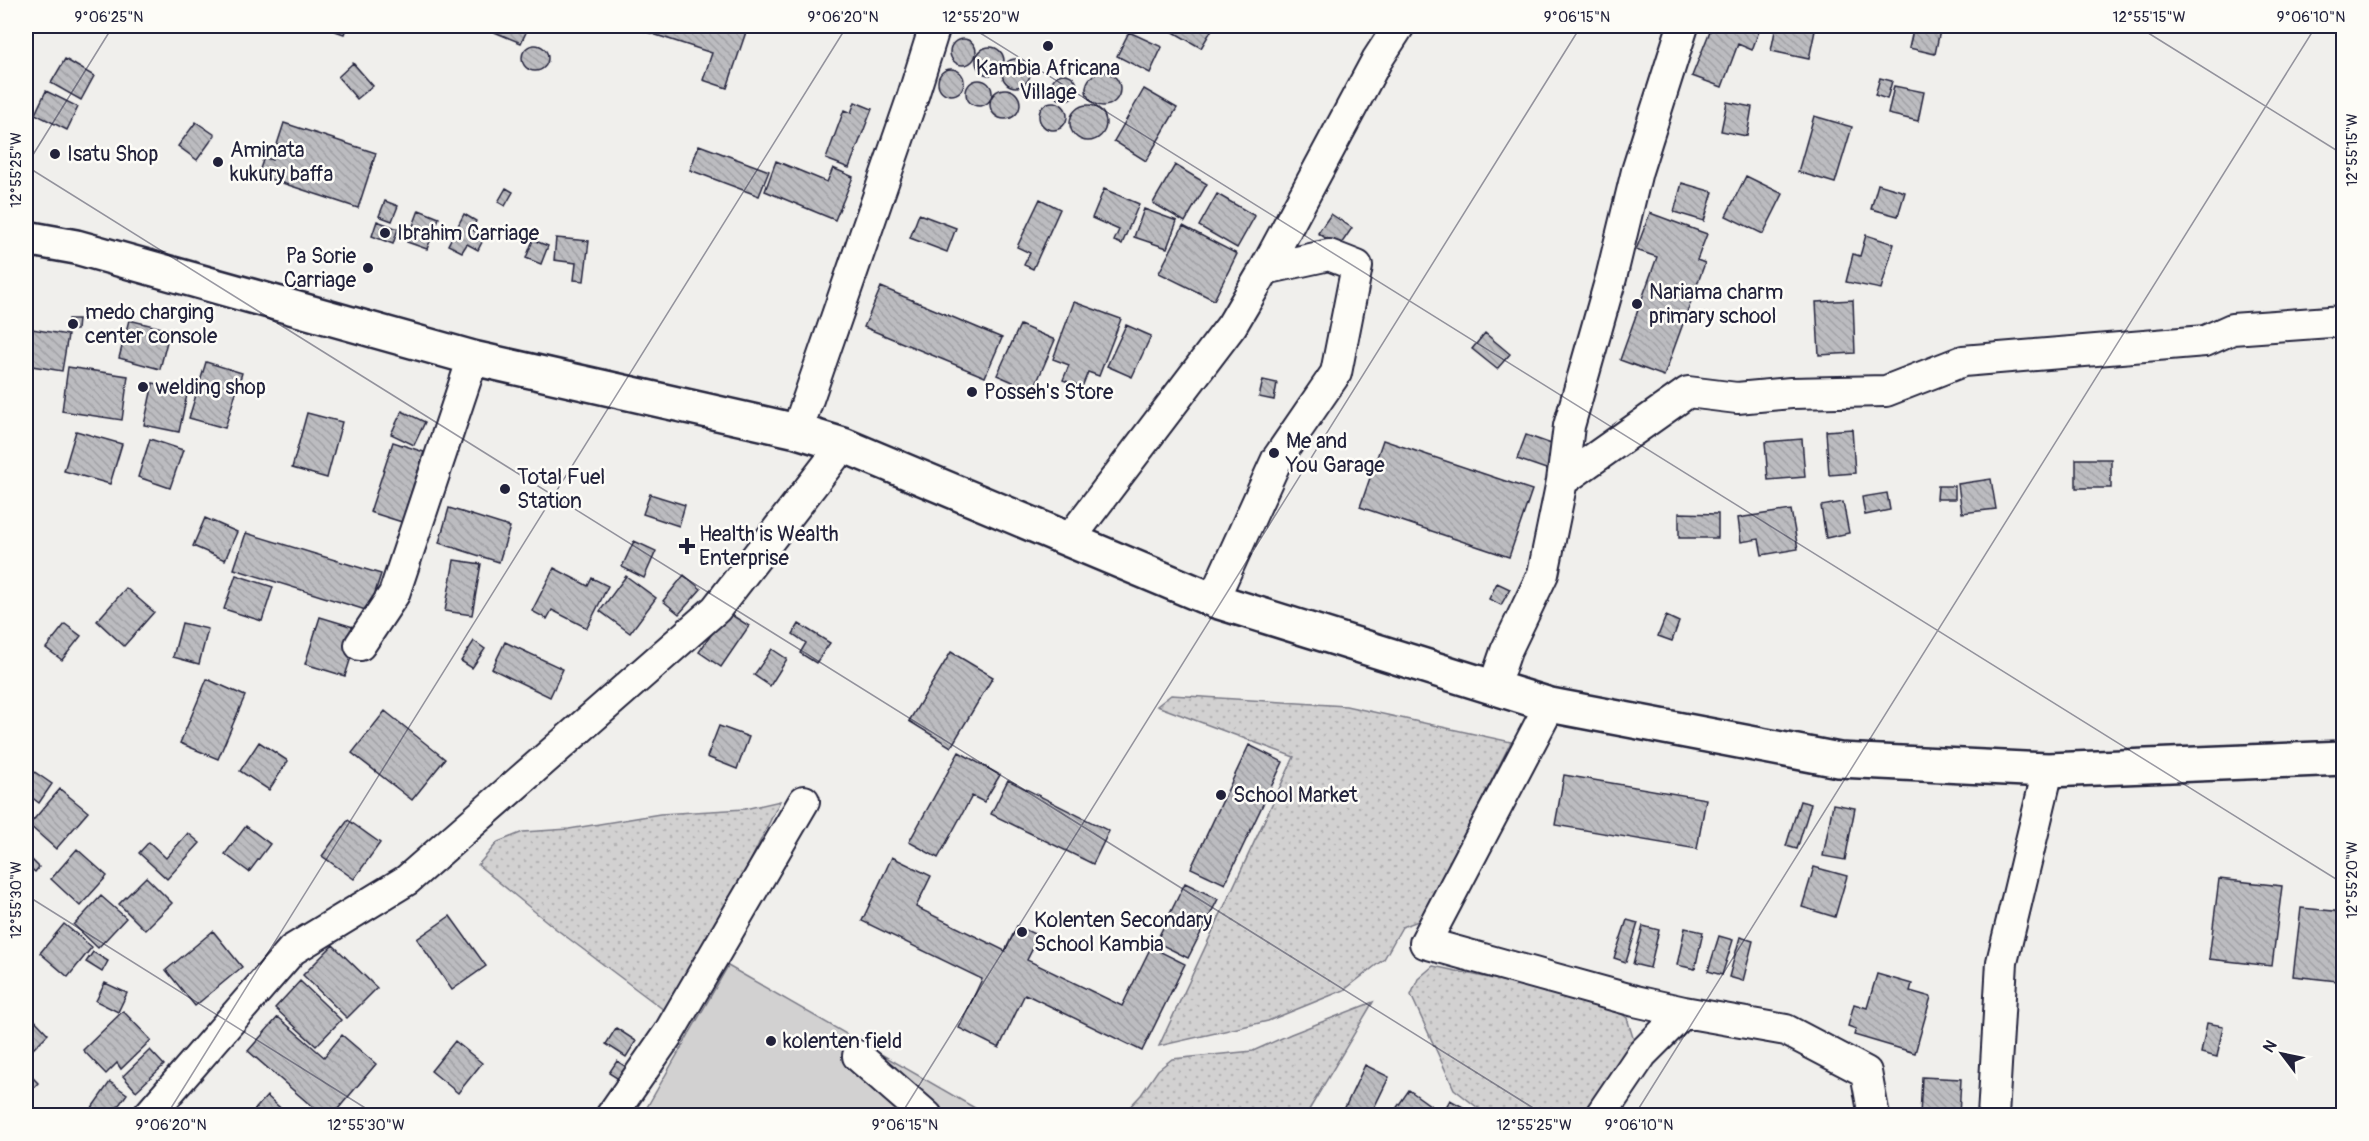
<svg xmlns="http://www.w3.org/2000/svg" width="2369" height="1141" viewBox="0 0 2369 1141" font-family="Pangolin,sans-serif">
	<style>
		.grass { fill: url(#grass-dots); stroke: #7a7a86; stroke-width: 1.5 }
		.green { fill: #d2d1d1; stroke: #7a7a86; stroke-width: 1.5 }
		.building { fill: url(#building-back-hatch); stroke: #22223b; stroke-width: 1.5 }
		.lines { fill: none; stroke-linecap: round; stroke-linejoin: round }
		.street-casing { stroke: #22223b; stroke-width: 34 }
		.highway-casing { stroke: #22223b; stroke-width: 38 }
		.street { stroke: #fdfcf7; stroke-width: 30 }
		.highway { stroke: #fdfcf7; stroke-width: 33 }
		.ticks { fill: none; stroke: #22223b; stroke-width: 1.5; stroke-opacity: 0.45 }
		.poi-dot { fill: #22223b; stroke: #fdfcf7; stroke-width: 2 }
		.labels { text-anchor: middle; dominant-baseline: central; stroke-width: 5; stroke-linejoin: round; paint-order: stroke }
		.poi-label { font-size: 21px; fill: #22223b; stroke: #fdfcf7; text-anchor: start }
		.neatline { fill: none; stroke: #22223b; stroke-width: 2 }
		.ticks-label { font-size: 15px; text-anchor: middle; fill: #22223b }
	</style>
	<defs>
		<pattern id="grass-dots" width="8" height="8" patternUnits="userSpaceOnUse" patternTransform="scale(1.5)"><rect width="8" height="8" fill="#d2d1d1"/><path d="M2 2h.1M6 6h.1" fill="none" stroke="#b4b3b4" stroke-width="1.8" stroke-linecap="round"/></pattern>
		<pattern id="building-back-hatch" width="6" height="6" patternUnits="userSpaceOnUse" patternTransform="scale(1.5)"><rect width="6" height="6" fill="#bcbcc0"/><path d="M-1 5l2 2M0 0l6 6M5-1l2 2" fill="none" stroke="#a1a1a6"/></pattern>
	</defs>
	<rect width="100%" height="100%" fill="#f0efec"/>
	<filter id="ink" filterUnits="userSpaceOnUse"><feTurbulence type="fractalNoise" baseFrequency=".0167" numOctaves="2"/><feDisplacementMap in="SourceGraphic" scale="12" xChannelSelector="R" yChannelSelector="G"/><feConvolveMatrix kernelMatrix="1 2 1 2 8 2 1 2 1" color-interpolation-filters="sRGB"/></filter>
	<g filter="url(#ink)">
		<path class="grass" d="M1171,695l175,11 165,36 -90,178 -19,7 -18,32 -40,31 -76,31 -109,25 135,-289 -137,-51z
			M780,801l-67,136 -49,73 -108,-81 -78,-64 20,-23 25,-10 46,-3 91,-15 85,-5z
			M1433,966l176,38 18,14 7,23 -48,74h-99l-33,-26 -43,-94 7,-16z
			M1373,1002l-67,113h-184l19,-20 17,-25 14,-11 81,-8 38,-17z"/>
		<path class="green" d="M728,966l259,149 -345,1z"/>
		<path class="building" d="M321,26h26l-3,8z
			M480,26h49l-8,17z
			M628,26h120l-21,62 -24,-8 9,-27z
			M1163,26h51l-13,22z
			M1712,26h49l-9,24 -14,-6 -16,43 -30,-11z
			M1776,26h40l-7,33 -38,-8z
			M1914,26h27l-6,28 -26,-6z
			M1129,32l33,15 -12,26 -33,-17z
			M950 52a13 13 0 1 1 26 0a13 13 0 1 1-26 0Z
			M522 58a13 13 0 1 1 26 0a13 13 0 1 1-26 0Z
			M976 61a14 14 0 1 1 28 0a14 14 0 1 1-28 0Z
			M1002 73a14 14 0 1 1 28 0a14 14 0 1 1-28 0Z
			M65,59l29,17 -13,24 -30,-17z
			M353,63l20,23 -16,13 -19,-22z
			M938 82a13 13 0 1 1 26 0a13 13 0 1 1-26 0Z
			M1086 89a17 17 0 1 1 34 0a17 17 0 1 1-34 0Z
			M1051 87a13 13 0 1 1 26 0a13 13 0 1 1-26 0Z
			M1880,78l12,3 -5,18 -12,-4z
			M966 93a13 13 0 1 1 26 0a13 13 0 1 1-26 0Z
			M1894,86l30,6 -6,29 -30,-7z
			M1144,89l33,19 -31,53 -32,-20z
			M990 104a15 15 0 1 1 30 0a15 15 0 1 1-30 0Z
			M46,91l32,16 -11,23 -32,-16z
			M855,102l17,7 -23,59 -23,-9 18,-49 7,3z
			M1727,102l25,5 -5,29 -26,-5z
			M1039 116a14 14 0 1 1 28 0a14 14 0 1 1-28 0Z
			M1070 123a18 18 0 1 1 36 0a18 18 0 1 1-36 0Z
			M1814,116l38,11 -17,56 -37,-11z
			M196,122l19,13 -18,25 -19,-14z
			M284,123l92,30 -18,55 -100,-33 6,-18 8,3z
			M699,145l70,26 -10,25 -69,-26z
			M776,161l51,21 6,-14 20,9 -18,43 -70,-29z
			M1175,165l32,19 -22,38 -32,-19z
			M1746,176l37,18 -20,40 -37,-18z
			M1682,183l31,9 -9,29 -30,-9z
			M1878,184l27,8 -7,24 -27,-7z
			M506,188l7,4 -8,14 -7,-4z
			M1104,189l35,15 -17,40 -8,-3 5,-11 -27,-12z
			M1217,194l38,22 -18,32 -38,-22z
			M1040,199l20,10 -27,60 -9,-4 6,-12 -13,-6z
			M385,201l13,5 -6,15 -13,-5z
			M1144,209l33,12 -10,27 -33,-11z
			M419,210l20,8 -12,31 -20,-7z
			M1650,213l57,21 -10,26 8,3 -41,113 -44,-16 37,-103 -21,-7z
			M464,214l12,7 -4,9 13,6 -7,14 -11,-6 -5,8 -14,-7z
			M919,214l37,14 -9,24 -37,-14z
			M1331,214l21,14 -13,19 -21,-14z
			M377,221l21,8 -5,15 -21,-8z
			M1183,226l54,28 -23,46 -55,-27z
			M1866,235l28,9 -13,45 -35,-7 7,-28 7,2z
			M556,238l33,3 -5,40 -10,-1 2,-17 -22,-3z
			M533,240l15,6 -7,18 -15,-6z
			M881,287l121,51 -17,39 -121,-50z
			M1853,300l2,53 -36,2 -3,-53z
			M1074,302l47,17 -22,57 -11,-4 -6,15 -19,-7 6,-15 -16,-6z
			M68,319h10l-1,11h-9z
			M129,320l41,10 -10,39 -41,-11z
			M1020,325l35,15 -22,51 -36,-16z
			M1126,325l25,11 -19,41 -25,-11z
			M26,328l42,7 -6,36 -36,-6z
			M1485,333l25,21 -13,15 -25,-20z
			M206,362l36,11 -17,55 -36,-10z
			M68,367l60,9 -6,44 -60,-9z
			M1263,380l14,3 -3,17 -15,-3z
			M153,383l35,7 -9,42 -35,-7z
			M402,411l23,11 -11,23 -23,-11z
			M307,413l35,9 -15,56 -35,-10z
			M1852,429l3,44 -26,2 -3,-44z
			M76,431l46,13 -12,40 -46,-13z
			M1526,435l31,11 -8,24 -32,-11z
			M150,439l33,11 -13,38 -32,-11z
			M1802,439l3,38 -37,3 -3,-38z
			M1383,440l149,50 -23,67 -149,-50z
			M393,442l31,10 -22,70 -32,-10z
			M2076,459h35v29h-35z
			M1991,479l5,30 -34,4 -4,-29z
			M1938,486h17v13h-18z
			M1887,493l3,17 -25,5 -3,-18z
			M650,494l35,11 -6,21 -36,-12z
			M1843,502l6,31 -23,5 -5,-32z
			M449,508l61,19 -11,35 -60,-19z
			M1791,510l7,39 -36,6 -3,-16 -18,3 -3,-24z
			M1679,513l39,1v24h-39z
			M205,518l32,14 -12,28 -32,-14z
			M246,533l135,41 -12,37 -135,-42z
			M634,541l22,10 -12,27 -22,-11z
			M454,560l27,4 -9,51 -27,-4z
			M554,568l34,18 4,-8 16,8 -21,42 -35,-18 -5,9 -15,-8z
			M236,575l37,12 -11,34 -38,-12z
			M684,575l17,14 -22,25 -16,-13z
			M626,576l30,22 -26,35 -30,-22z
			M1497,583l13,6 -9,16 -12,-6z
			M126,588l28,24 -30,34 -27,-25z
			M727,612l22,14 -28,41 -22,-15z
			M1666,616l13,6 -7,19 -14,-5z
			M320,617l40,12 -15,47 -40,-12z
			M182,623l26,6 -9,35 -26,-7z
			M65,624l16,12 -19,24 -16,-12z
			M799,624l31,19 -14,20 -16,-10 6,-10 -13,-9z
			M474,641l11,8 -13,19 -11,-7z
			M505,642l58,27 -13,28 -58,-28z
			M772,649l15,10 -17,27 -16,-11z
			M951,652l42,25 -42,70 -42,-26z
			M207,679l38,17 -27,63 -38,-16z
			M385,711l60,48 -33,41 -60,-47z
			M719,726l30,11 -12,32 -30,-12z
			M259,742l29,19 -19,29 -29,-19z
			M1249,745l34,17 -58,122 -34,-16z
			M959,752l41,23 -16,27 -12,-6 -34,62 -29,-16z
			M26,766l26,18 -13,19 -13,-10z
			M1564,775l142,24 -9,50 -142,-24z
			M1008,780l101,51 -16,33 -102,-50z
			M60,789l28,23 -32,37 -27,-24z
			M1800,801l11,3 -14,45 -11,-3z
			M1833,804l22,4 -10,52 -22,-4z
			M348,820l32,23 -26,36 -32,-23z
			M246,826l24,18 -21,28 -24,-18z
			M188,833l12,10 -33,36 -28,-26 10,-11 17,16z
			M77,849l30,27 -27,30 -29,-27z
			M892,857l39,19 -15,31 89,44 12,-25 22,10 -12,24 95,46 29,-59 34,17 -43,87 -117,-57 -26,54 -40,-20 23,-49 -120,-58z
			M32,860l7,7 -4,5 -7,-6z
			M1814,867l33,9 -12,41 -33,-10z
			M146,877l26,26 -27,27 -26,-26z
			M2219,879l63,7 -10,80 -63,-7z
			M1185,883l33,16 -30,59 -32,-16z
			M101,896l25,22 -28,30 -24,-23z
			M2301,908l43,4 -7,69 -44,-5z
			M450,916l36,50 -34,24 -35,-51z
			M1627,920l11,3 -12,39 -12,-4z
			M64,924l28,23 -24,30 -28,-24z
			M1643,926l16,4 -9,38 -17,-4z
			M1685,928l18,4 -8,37 -18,-4z
			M213,931l29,36 -47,39 -29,-36z
			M1719,936l14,4 -11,35 -14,-4z
			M1740,937l13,4 -10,40 -14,-4z
			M333,945l44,43 -30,30 -44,-43z
			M93,952l15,9 -6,11 -16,-10z
			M1877,974l35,10 -2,7 21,6 -16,56 -61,-18 2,-6 -8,-3 6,-22 13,4z
			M300,981l41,39 -25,26 -41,-38z
			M105,983l22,10 -9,19 -22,-11z
			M123,1011l28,29 -30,29 -4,-6 -11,11 -23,-24z
			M28,1013l20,21 -22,22v-40z
			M278,1017l46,40 18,-22 34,29 -44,52h-9l-75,-65z
			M2207,1023l16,3 -6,31 -16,-4z
			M616,1028l20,13 -10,16 -20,-13z
			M455,1041l27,22 -24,30 -27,-22z
			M150,1050l14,15 -28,26 -13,-15z
			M617,1061l11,7 -8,12 -11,-7z
			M1365,1065l24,12 -19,39h-29z
			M26,1071l12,12 -12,13z
			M1922,1077l39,2 -2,37h-39z
			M110,1082l17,12 -16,22h-25z
			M1409,1090l25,18 -5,8h-38z
			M267,1096l22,20h-40z
			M1450,1100l28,15 -37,1z
			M2240,1110l15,2v4h-16z"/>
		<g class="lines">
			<g class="street-casing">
				<path id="street" d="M797,431l115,-332 23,-73
					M1562,481l126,-89 49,6 54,-5 95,-2 77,-30 242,-20 27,-12 112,-8
					M1069,540l163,-215 33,-56 112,-209 22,-34
					M1213,600l64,-141 59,-86 21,-107 -28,-11 -64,14
					M360,645l34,-51 79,-236
					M1494,686l12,-35 37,-77 19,-93 7,-55 42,-148 26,-107 46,-145
					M1550,705l-125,238 210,58 49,11 102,18 80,42 8,44
					M858,1056l69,60
					M148,1116l144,-166 115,-70 309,-271 127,-164
					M611,1116l57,-82 136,-233
					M1600,1116l42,-62 42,-42
					M1993,1116l9,-154 46,-192"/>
			</g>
			<g class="highway-casing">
				<path id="highway" d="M26,238l50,9 397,111 324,73 46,14 370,155 337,105 289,55 209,10 296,-12"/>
			</g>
			<use href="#street" class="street"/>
			<use href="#highway" class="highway"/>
		</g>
	</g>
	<path class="ticks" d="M969,26l1375,858M2137,26l207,129M26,166l1520,950M26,166l87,-140M26,895l352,221M166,1116l681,-1090M900,1116l681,-1090M1634,1116l682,-1090"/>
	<g class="poi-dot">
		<circle cx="1048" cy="46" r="6"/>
		<circle cx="55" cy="154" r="6"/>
		<circle cx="218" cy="162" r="6"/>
		<circle cx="385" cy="233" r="6"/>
		<circle cx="368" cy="268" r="6"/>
		<circle cx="1637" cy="304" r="6"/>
		<circle cx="73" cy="324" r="6"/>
		<circle cx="143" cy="387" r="6"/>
		<circle cx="972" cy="392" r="6"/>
		<circle cx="1274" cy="453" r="6"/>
		<circle cx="505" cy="489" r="6"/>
		<path d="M684 537h6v6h6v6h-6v6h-6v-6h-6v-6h6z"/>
		<circle cx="1221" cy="795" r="6"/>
		<circle cx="1022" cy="932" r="6"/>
		<circle cx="771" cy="1041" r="6"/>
	</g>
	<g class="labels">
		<g class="poi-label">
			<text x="1048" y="68" text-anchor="middle">Kambia Africana<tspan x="1048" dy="24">Village</tspan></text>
			<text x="230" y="150">Aminata<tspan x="230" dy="24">kukury baffa</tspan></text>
			<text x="67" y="154">Isatu Shop</text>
			<text x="397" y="233">Ibrahim Carriage</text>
			<text x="356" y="256" text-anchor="end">Pa Sorie<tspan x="356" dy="24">Carriage</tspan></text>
			<text x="1649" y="292">Nariama charm<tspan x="1649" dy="24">primary school</tspan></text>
			<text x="85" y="312">medo charging<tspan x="85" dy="24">center console</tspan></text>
			<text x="155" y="387">welding shop</text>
			<text x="984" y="392">Posseh's Store</text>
			<text x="1286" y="441">Me and<tspan x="1286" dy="24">You Garage</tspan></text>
			<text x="517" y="477">Total Fuel<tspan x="517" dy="24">Station</tspan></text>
			<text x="699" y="534">Health is Wealth<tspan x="699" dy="24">Enterprise</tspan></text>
			<text x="1233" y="795">School Market</text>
			<text x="1034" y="920">Kolenten Secondary<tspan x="1034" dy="24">School Kambia</tspan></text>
			<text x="783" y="1041">kolenten field</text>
		</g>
	</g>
	<rect width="2369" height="1141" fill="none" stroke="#fdfcf7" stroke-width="66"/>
	<g transform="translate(2282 1054) rotate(302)" stroke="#fdfcf7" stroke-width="4.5" paint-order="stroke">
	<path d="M0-4.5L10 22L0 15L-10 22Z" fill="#22223b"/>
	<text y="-9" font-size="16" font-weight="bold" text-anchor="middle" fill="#22223b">N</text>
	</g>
	<rect x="33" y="33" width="2303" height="1075" class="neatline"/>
	<g class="ticks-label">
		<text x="109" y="22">9°06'25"N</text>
		<text x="843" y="22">9°06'20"N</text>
		<text x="981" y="22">12°55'20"W</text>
		<text x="1577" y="22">9°06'15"N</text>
		<text x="2149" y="22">12°55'15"W</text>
		<text x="2311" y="22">9°06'10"N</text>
		<text transform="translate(2352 150) rotate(-90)" y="5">12°55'15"W</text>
		<text transform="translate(16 170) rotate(-90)" y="5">12°55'25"W</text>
		<text transform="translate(2352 880) rotate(-90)" y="5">12°55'20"W</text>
		<text transform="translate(16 900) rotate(-90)" y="5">12°55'30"W</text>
		<text x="171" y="1130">9°06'20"N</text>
		<text x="366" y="1130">12°55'30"W</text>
		<text x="905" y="1130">9°06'15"N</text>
		<text x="1534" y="1130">12°55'25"W</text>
		<text x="1639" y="1130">9°06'10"N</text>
	</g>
</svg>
